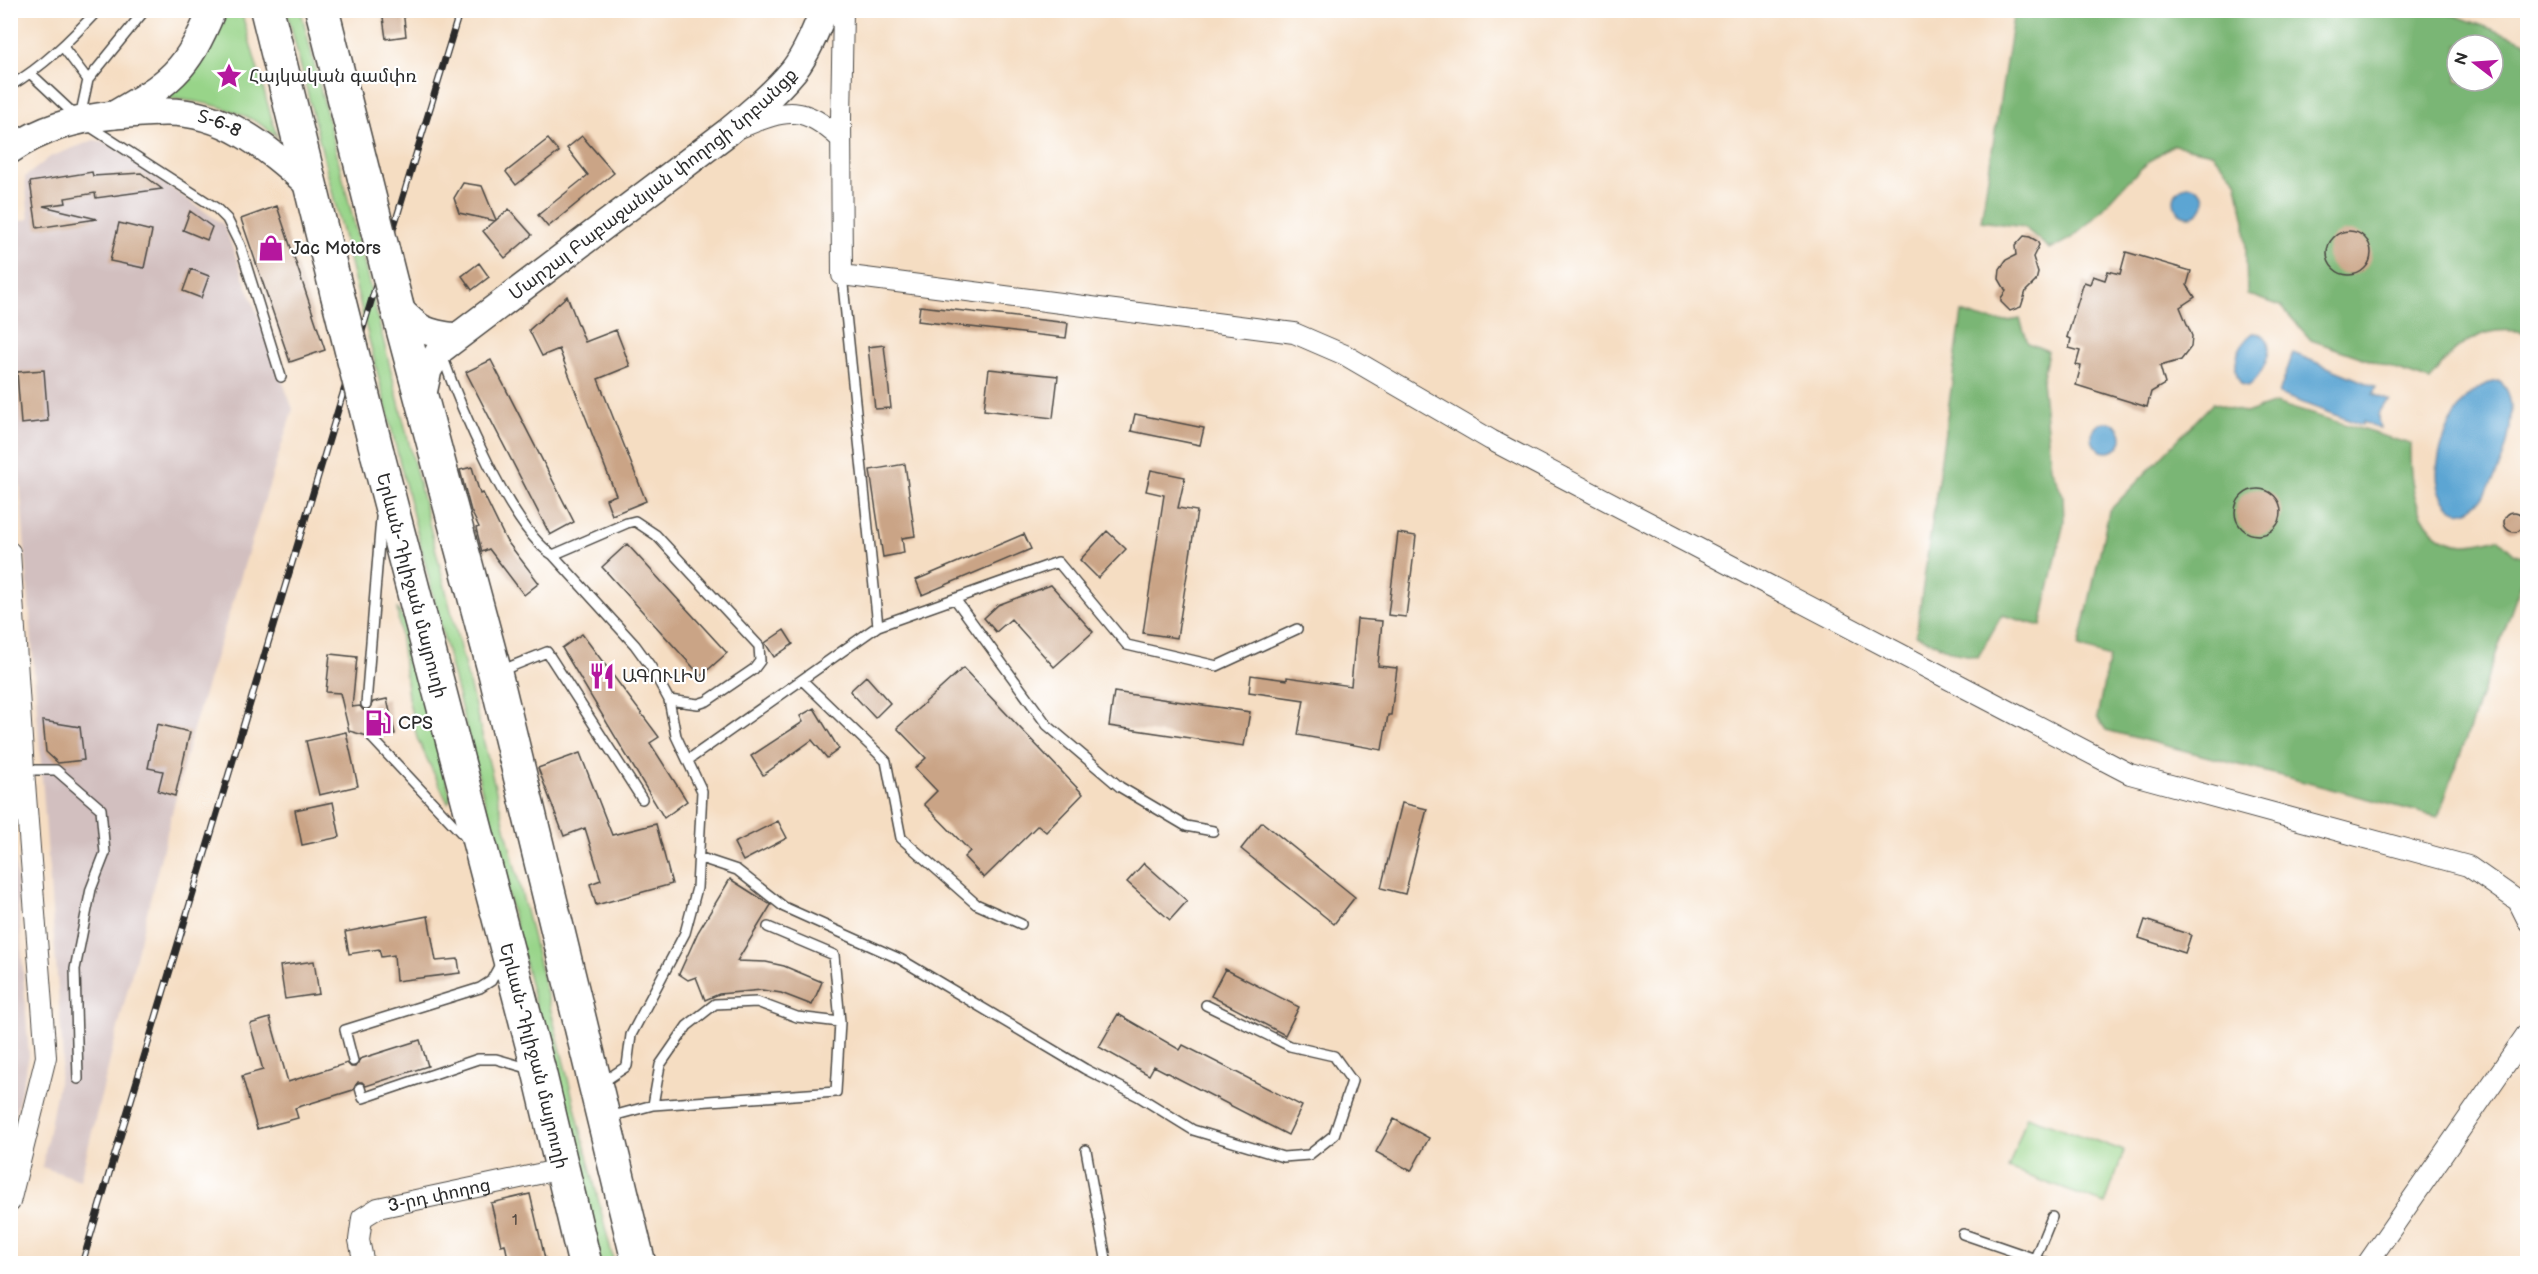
<svg xmlns="http://www.w3.org/2000/svg" width="2538" height="1274" viewBox="0 0 2538 1274" font-family="'Balsamiq Sans','Noto Sans Armenian',sans-serif">
	<style>
		.industrial { fill: #d2bfbf }
		.green { fill: #98d489; stroke: #62805a; stroke-width: 1.5 }
		.forest { fill: #7ab675; stroke: #527050; stroke-width: 1.5; fill-rule: evenodd }
		.water { fill: #5ca5d3; stroke: #44687f; stroke-width: 1.5 }
		.building { fill: #caa486 }
		.lines { fill: none; stroke-linecap: round; stroke-linejoin: round }
		.lane-casing { stroke: #494642; stroke-width: 12 }
		.street-casing { stroke: #494642; stroke-width: 22 }
		.secondary-casing { stroke: #494642; stroke-width: 30 }
		.highway-casing { stroke: #494642; stroke-width: 36 }
		.lane { stroke: #fff; stroke-width: 9 }
		.street { stroke: #fff; stroke-width: 20 }
		.secondary { stroke: #fff; stroke-width: 27 }
		.highway { stroke: #fff; stroke-width: 33 }
		.rail-casing { stroke: #2b2b2b; stroke-width: 7 }
		.rail { stroke: #fff; stroke-width: 4.5; stroke-dasharray: 14; stroke-linecap: butt }
		.highway-bridge-casing { stroke: #494642; stroke-width: 36; stroke-linecap: butt }
		.highway-bridge { stroke: #fff; stroke-width: 33 }
		.labels { text-anchor: middle; dominant-baseline: central; stroke-width: 4.5; stroke-linejoin: round; paint-order: stroke }
		.number-label { font-size: 15px; fill: #534942 }
		.poi-label { font-size: 18px; fill: #2b2b2b; stroke: #fff; text-anchor: start }
		.street-label { font-size: 18px; fill: #2b2b2b; stroke: #fff }
	</style>
	<rect width="100%" height="100%" fill="#fff"/>
	<filter id="ink" filterUnits="userSpaceOnUse"><feTurbulence type="fractalNoise" baseFrequency=".0167" numOctaves="2"/><feDisplacementMap in="SourceGraphic" scale="12" xChannelSelector="R" yChannelSelector="G"/><feConvolveMatrix kernelMatrix="1 2 1 2 8 2 1 2 1" color-interpolation-filters="sRGB"/></filter>
	<filter id="wash" filterUnits="userSpaceOnUse"><feTurbulence type="fractalNoise" baseFrequency=".008" numOctaves="4" result="noise"/><feDisplacementMap in="SourceGraphic" scale="24" xChannelSelector="R" yChannelSelector="G"/><feGaussianBlur stdDeviation="1.35" result="paint"/><feColorMatrix in="noise" values="0 0 0 0 0 0 0 0 0 0 0 0 0 0 0 0 0 1.4 0 .05"/><feComposite in="paint" operator="in"/></filter>
	<g filter="url(#wash)">
		<rect width="100%" height="100%" fill="#f5ddc2"/>
		<path class="industrial" d="M94,140l12,2 118,83 69,184 -100,320 -113,451 -38,-13 21,-109 -52,-696 -1,-139 19,-4 -4,-42 25,-20z
			M11,800l18,256 -18,79h-1z"/>
		<path class="green" d="M227,11h14l36,126c-30,-28 -73,-36 -112,-39 35,-29 47,-43 62,-87z
			M287,11h14l313,1252h-14z
			M397,608l7,12 47,178 -3,5 -31,-65 -9,-41z
			M2027,1116l97,35 -19,53 -97,-35z"/>
		<path class="forest" d="M2014,11h429l84,31v291c-44,-10 -74,12 -97,48l-119,-41 -30,-34 -34,-12 -2,-73 -9,-41 -24,-27 -38,-8c-43,23 -63,61 -99,90 -7,6 -17,10 -25,14l-26,-22 -43,-6zM2457,45h36v36h-36z
			M1962,312c21,8 36,12 58,7l8,24 20,8 -6,30 9,87 12,27 1,27 -23,104 -39,-11 -24,42 -22,-4 -40,-18z
			M2213,403l33,10 29,-10 135,41c-1,39 6,98 55,100 11,0 22,-3 33,-6l17,16 12,4v9l-89,250 -332,-87 -9,-13 12,-60 -30,-10 30,-136z"/>
		<path class="water" d="M2174 201a15 15 0 1 1 30 0a15 15 0 1 1-30 0Z
			M2253,333c30,0 11,44 -5,53l-7,-2c-11,-18 -3,-40 12,-51z
			M2293,353l83,34 -3,7 17,7c-12,6 -14,14 -10,27l-17,-6 -1,3 -83,-31z
			M2498,381c40,21 -22,180 -56,115 -14,-26 6,-78 24,-98 9,-10 20,-15 32,-17z
			M2092 437a15 15 0 1 1 30 0a15 15 0 1 1-30 0Z"/>
		<g id="blocks">
			<path class="building" d="M382,10h21l3,26 -20,3z
				M582,136l32,37 -66,54 -10,-12 50,-40 -21,-27z
				M548,139l11,13 -43,33 -10,-13z
				M92,172l1,4 48,-3 21,16 -66,9 -1,-5 -30,5 1,5 -23,3 54,13 -60,9 -7,-46z
				M463,183l19,3 14,34 13,-11 23,26 -27,23 -22,-27 12,-10 -36,-8 -5,-15z
				M277,206l48,144 -35,12 -49,-143z
				M190,211l22,16 -5,13 -24,-10z
				M119,223l33,8 -8,37 -34,-7z
				M2327 253a22 22 0 1 1 44 0a22 22 0 1 1-44 0Z
				M2024,236l6,1 7,4 2,4 -6,12 5,16 -2,8 -10,10 -5,16 -11,4 -9,-9v-4l5,-7 -7,-12 1,-10 6,-9 10,-5 -1,-9z
				M2126,252l65,19 -4,14 8,12 -15,10 12,29 -1,11 -10,13 -21,6 5,18 -14,8 -4,15 -71,-22 5,-19 -5,-1 4,-14 -11,-3 2,-9 -4,-2 17,-55 6,2 3,-8 12,4 3,-9 12,3z
				M479,263l10,14 -17,13 -10,-14z
				M191,269l18,7 -8,22 -18,-7z
				M567,296l18,46 31,-12 14,36 -32,13 48,122 -34,14 -6,-16 10,-4 -57,-146 -17,7 -13,-26z
				M920,306l148,17 -2,15 -148,-17z
				M884,345l7,63 -16,1 -7,-62z
				M491,360l83,162 -24,13 -84,-163z
				M989,369l69,7 -5,42 -69,-8z
				M44,370l4,51 -27,3 -4,-52z
				M1135,414l69,14 -4,17 -69,-14z
				M905,464l10,72 -13,2 2,15 -21,4 -13,-87z
				M472,467l8,27 3,-1 23,47 33,43 -15,12 -35,-46 -7,3 -6,-24 3,-1 -8,-16 -11,-41z
				M1151,470l34,7 -7,31 19,3 -20,127 -34,-5 21,-138 -18,-4z
				M2235 512a23 23 0 1 1 46 0a23 23 0 1 1-46 0Z
				M2504 522a10 10 0 1 1 20 0a10 10 0 1 1-20 0Z
				M1107,531l19,18 -28,29 -18,-18z
				M1398,533l18,3 -10,81 -18,-2z
				M1024,534l7,15 -109,46 -6,-15z
				M627,544l100,109 -26,23 -99,-109z
				M1051,585l42,47 -39,35 -43,-48 -15,13 -12,-14 14,-13z
				M1357,619l25,2 -4,45 19,2 -6,47h-3l-6,35 -84,-15 6,-35 -55,-8 2,-17 36,5v-3l64,9z
				M784,630l9,14 -19,13 -9,-14z
				M582,634l77,103 -9,6 37,58 -23,17 -102,-170z
				M330,654l27,3 -5,50 8,-1 3,4h5l5,-8 14,-3 8,35 -14,3 -9,-5 -5,4 -18,-5 -9,-38 -14,-1z
				M963,668l120,126 -37,38 -8,-7 -54,53 -20,-21 6,-6 -46,-47 13,-13 -22,-23 11,-10 -29,-30z
				M866,676l24,27 -15,15 -25,-27z
				M1114,692l136,20 -6,34 -135,-20z
				M814,708l25,41 -12,9 -15,-18 -49,35 -12,-19 52,-34 -3,-6z
				M43,721l37,6 4,33 -26,3 -12,-11z
				M157,724l33,8 -15,64 -17,-5 5,-20 -15,-3z
				M346,732l12,54 -39,9 -13,-54z
				M580,753l32,82 44,-11 16,60 -76,21 -6,-21 11,-4 -16,-52 -21,8 -26,-68z
				M333,802l7,35 -38,8 -7,-35z
				M1402,803l25,6 -22,85 -24,-6z
				M778,821l9,17 -44,23 -9,-18z
				M1262,822l93,75 -21,27 -93,-75z
				M1144,863l43,38 -17,19 -43,-38z
				M730,879l41,26 -34,56 29,1 18,4 38,16 -10,23 -31,-12 -19,-3 -43,4 -14,6 -9,-23 -8,3 -9,-6 19,-42z
				M428,916l8,45 22,-2 2,14 -64,8 -2,-26 -13,2 -2,-8 -30,5 -4,-22z
				M2145,920l46,15 -6,18 -46,-15z
				M314,961l5,33 -34,5 -5,-33z
				M1225,969l74,38 -14,28 -74,-39z
				M1118,1014l62,36 3,-5 119,61 -14,29 -134,-69 -5,9 -50,-28z
				M270,1018l18,64 59,-19 4,4h4l5,-8 60,-19 8,26 -62,20 -4,-4h-4l-5,8 -58,18 3,10 -41,11 -15,-53 21,-6 -13,-46z
				M1394,1119l35,19 -18,33 -35,-19z
				M530,1194l16,69h-37l-4,-19 -4,1 -10,-42z"/>
		</g>
	</g>
	<g filter="url(#ink)">
		<use href="#blocks" fill-opacity="0" stroke="#494642" stroke-width="1.5"/>
		<g class="lines">
			<g class="lane-casing">
				<path id="lane" d="M63,47l25,33
					M31,74l46,43
					M10,86c34,-20 61,-47 88,-76
					M80,117l8,-37 57,-70
					M89,126l127,82 11,11 13,26 41,132
					M442,355c17,49 69,174 111,200l82,90 16,22 18,33 7,36 26,55 -5,97 -12,45 -54,102 -4,31 -27,18
					M553,555l74,-32 8,-2 21,14 103,111 1,15 -6,8 -47,32 -9,3 -29,-4
					M955,599l92,126 73,62 66,39 27,5
					M878,626l180,-64 69,83 90,21 80,-37
					M500,671l47,-19 95,147
					M802,680l84,81 15,77 75,66 45,20
					M366,704l15,-186
					M373,739l95,101
					M688,760l190,-134 -36,-351
					M24,770h32l45,39 4,44 -14,36 -16,80 3,110
					M698,857l39,13 47,37 116,52 185,110 53,27 55,34 90,27 26,-2 25,-20 18,-54 -18,-25 -44,-10 -84,-41
					M353,1061l-8,-31 135,-42 11,-7 10,-18
					M360,1088l3,10 115,-39h18l35,10
					M653,1105l183,-13 4,-70
					M609,1117l44,-12 7,-40 27,-39 28,-22 42,-2 40,15 43,5 -6,-67 -66,-28
					M1086,1150l21,114
					M1963,1234l87,30
					M2034,1261l18,-44"/>
			</g>
			<g class="street-casing">
				<g id="street">
					<path d="M843,10l-2,108 1,157 452,58 51,22 146,85 639,334 338,92 50,35 10,20"/>
					<path d="M742,127c46,-19 61,-22 99,12"/>
					<path d="M10,552l14,218 22,287 -36,145"/>
					<path id="s1" d="M364,1264l-5,-24 3,-22 16,-10 184,-39"/>
					<path d="M2367,1264l161,-232"/>
				</g>
			</g>
			<g class="secondary-casing">
				<g id="secondary">
					<path id="s2" d="M212,10c-25,62 -43,73 -98,105 17,-1 34,-3 51,-3 59,-1 101,35 143,72"/>
					<path d="M10,150c33,-22 65,-31 104,-35"/>
					<path d="M397,307c23,23 27,26 59,30"/>
					<path id="s3" d="M422,398l6,-28 12,-20 288,-218c23,-19 47,-39 66,-62 13,-17 22,-40 30,-60"/>
				</g>
			</g>
			<g class="highway-casing">
				<g id="highway">
					<path d="M267,10l70,283"/>
					<path d="M322,10l43,170"/>
					<path d="M397,307l98,366 144,591"/>
					<path id="s4" d="M377,452l162,619 46,193"/>
				</g>
			</g>
			<use href="#lane" class="lane"/>
			<use href="#street" class="street"/>
			<use href="#secondary" class="secondary"/>
			<use href="#highway" class="highway"/>
			<g class="rail-casing">
				<path id="rail" d="M82,1264l252,-841 126,-413"/>
			</g>
			<use href="#rail" class="rail"/>
			<g class="highway-bridge-casing">
				<path id="highway-bridge" d="M365,180l32,127
					M337,293l40,159"/>
			</g>
			<use href="#highway-bridge" class="highway-bridge"/>
		</g>
	</g>
	<defs>
		<g id="sight-bare" transform="scale(2.07)"><path d="M0-6L1.8-2.2L6-1.7L2.9 1.2L3.7 5.4L0 3.3L-3.7 5.4L-2.9 1.2L-6-1.7L-1.8-2.2Z" fill="#b5179e" stroke="#fff" stroke-width="2.5" paint-order="stroke"/></g>
		<g id="shop-bare" transform="scale(2.07)"><path d="M-5-2.5h2.3a2.7 3.5 0 0 1 5.4 0H5L5.5 6h-11ZM-1.5-2.5h3a1.5 2.3 0 0 0-3 0Z" fill="#b5179e" stroke="#fff" stroke-width="2.5" paint-order="stroke"/></g>
		<g id="restaurant-bare" transform="scale(2.07)"><path d="M-5-6h1v4h1v-4h1v4h1v-4h1v5L-1.5 .5V6h-2V.5L-5-1ZM5-6V6H3V1.5H1.5Q1.5-4 5-6Z" fill="#b5179e" stroke="#fff" stroke-width="2.5" paint-order="stroke"/></g>
		<g id="fuel-bare" transform="scale(2.07)"><path d="M-5.5-6h7V0h2V4h1.3V-2.5L3-4.5l.8-.8L6-3V5H2.5V1h-1V6h-7ZM-4.2-4.7v3.2H.2V-4.7Z" fill="#b5179e" stroke="#fff" stroke-width="2.5" paint-order="stroke"/></g>
	</defs>
	<g fill-rule="evenodd">
		<use href="#sight-bare" x="229" y="76"/>
		<use href="#shop-bare" x="271" y="248"/>
		<use href="#restaurant-bare" x="602" y="676"/>
		<use href="#fuel-bare" x="378" y="723"/>
	</g>
	<g class="labels">
		<g class="number-label">
			<text x="515" y="1220">1</text>
		</g>
		<g class="poi-label">
			<text x="249" y="76">Հայկական գամփռ</text>
			<text x="291" y="248">Jac Motors</text>
			<text x="622" y="676">ԱԳՈՒԼԻՍ</text>
			<text x="398" y="723">CPS</text>
		</g>
		<g class="street-label">
			<text stroke="none"><textPath href="#s2" startOffset="255">Տ-6-8</textPath></text>
			<text stroke="none"><textPath href="#s3" startOffset="322">Մարշալ Բաբաջանյան փողոցի նրբանցք</textPath></text>
			<text stroke="none"><textPath href="#s4" startOffset="138">Երևան-Դիլիջան մայրուղի</textPath></text>
			<text stroke="none"><textPath href="#s4" startOffset="624">Երևան-Դիլիջան մայրուղի</textPath></text>
			<text stroke="none"><textPath href="#s1" startOffset="128">3-րդ փողոց</textPath></text>
		</g>
	</g>
	<rect width="2538" height="1274" fill="none" stroke="#fff" stroke-width="36"/>
	<g transform="translate(2475 63) rotate(287)"><circle r="28" fill="#ffffff" stroke="#aaaaaa" stroke-width="1.5"/>
	<path d="M0-4.5L10 22L0 15L-10 22Z" fill="#b5179e"/>
	<text y="-9" font-size="16" font-weight="bold" text-anchor="middle" fill="#2b2b2b">N</text>
	</g>
</svg>
